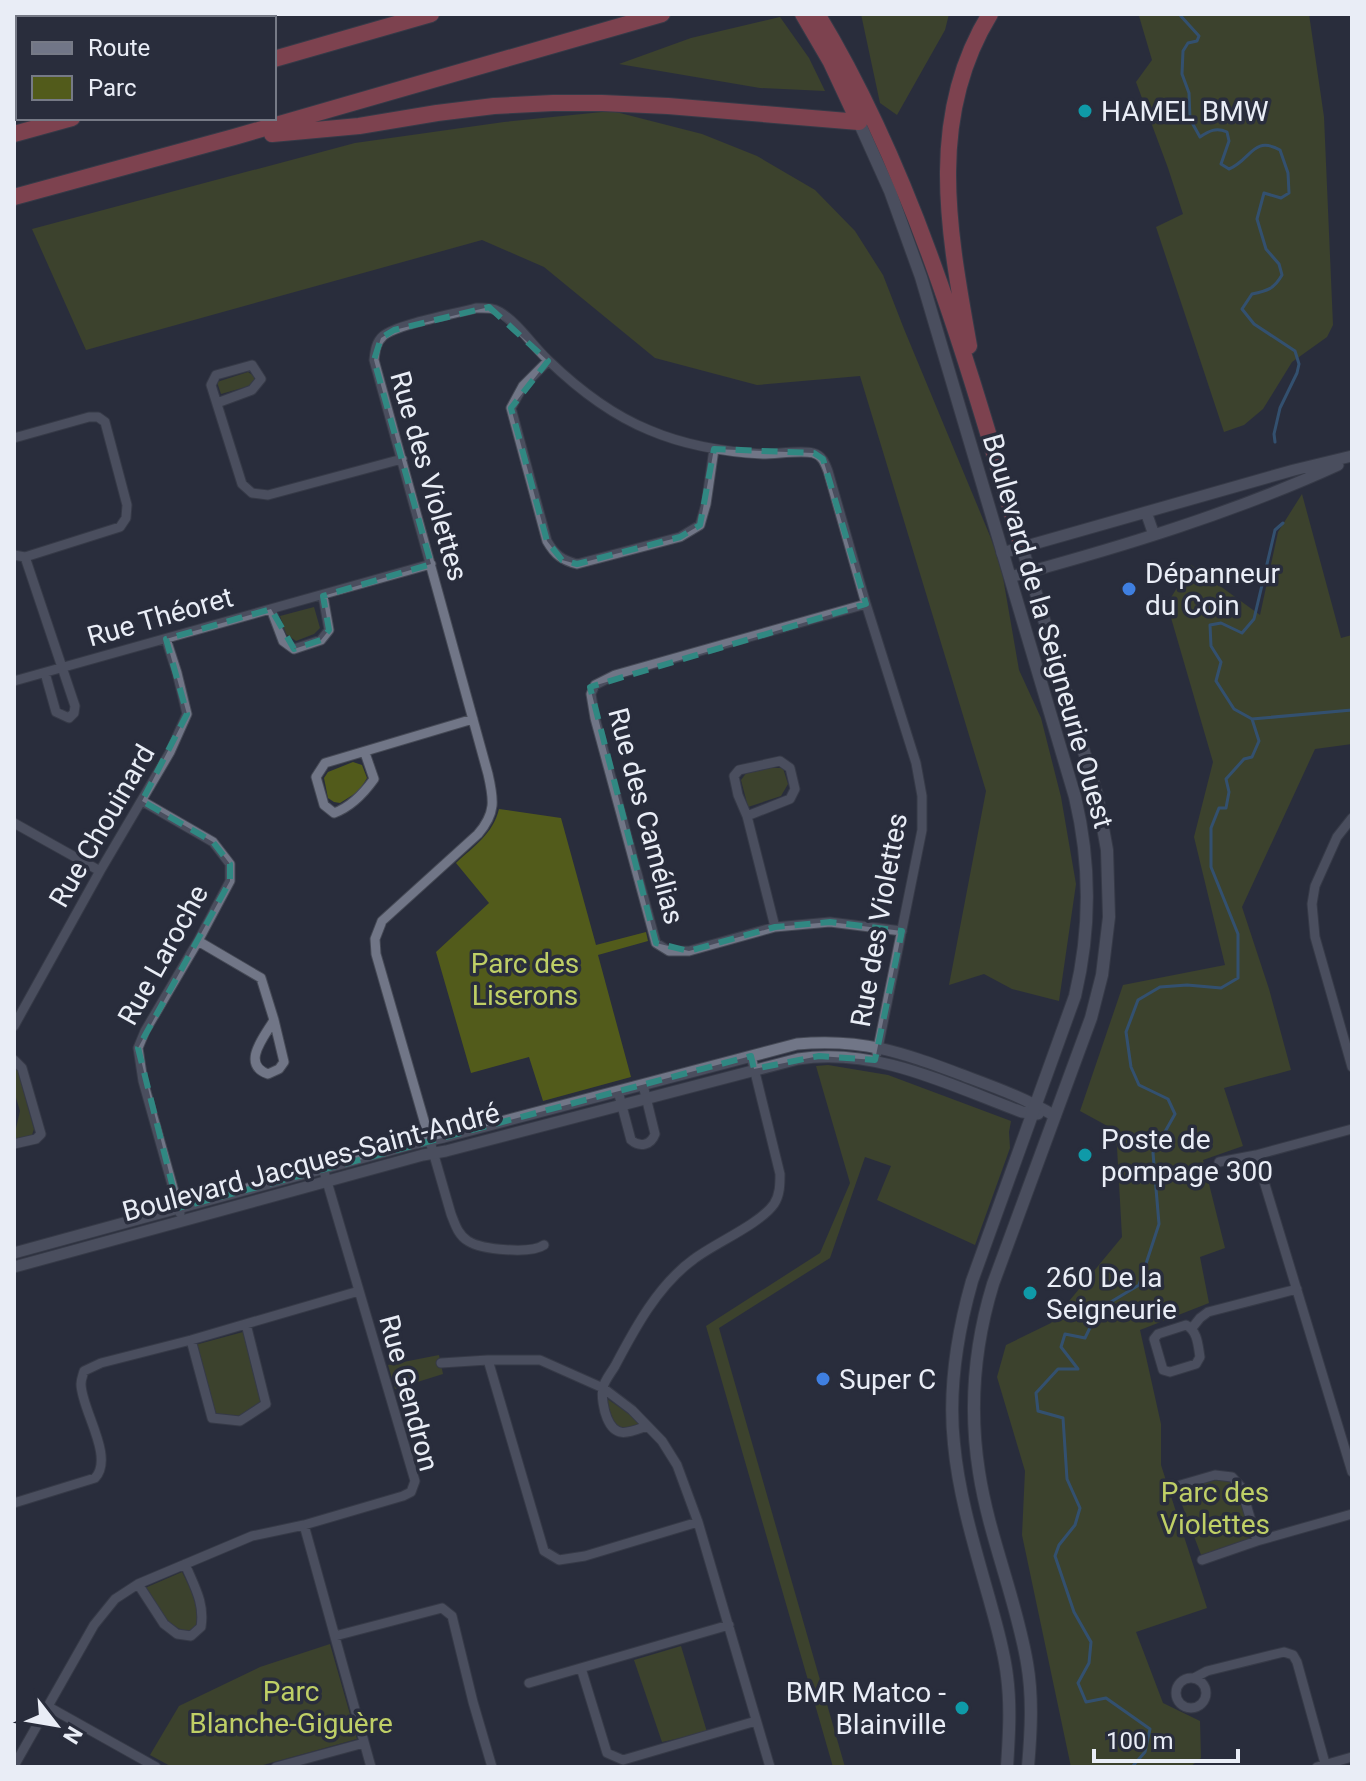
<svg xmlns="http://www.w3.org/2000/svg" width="1366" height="1781" viewBox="0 0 1366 1781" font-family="Roboto,sans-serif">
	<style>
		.green { fill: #525b1b }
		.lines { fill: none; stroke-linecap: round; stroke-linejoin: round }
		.stream { stroke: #3e7bae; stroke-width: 3 }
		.minor-casing { stroke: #454955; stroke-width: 11 }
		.tertiary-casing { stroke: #454955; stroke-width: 13 }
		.secondary-casing { stroke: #454955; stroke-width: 14 }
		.motorway-casing { stroke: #454955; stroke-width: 18 }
		.minor { stroke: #717687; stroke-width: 9 }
		.tertiary { stroke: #717687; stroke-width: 11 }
		.secondary { stroke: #717687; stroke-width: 12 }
		.motorway { stroke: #e35c67; stroke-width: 16 }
		.marked { fill: none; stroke: #308882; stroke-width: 6; stroke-dasharray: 16 10; stroke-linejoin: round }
		.culture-dot { fill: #0f9aa8; stroke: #292d3c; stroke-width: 3 }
		.shop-dot { fill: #3f7fe0; stroke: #292d3c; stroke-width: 3 }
		.labels { text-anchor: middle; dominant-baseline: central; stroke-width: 7; stroke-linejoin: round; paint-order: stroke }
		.poi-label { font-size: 28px; fill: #e9edf6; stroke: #292d3c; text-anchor: start }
		.street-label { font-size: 28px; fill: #e9edf6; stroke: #292d3c }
		.park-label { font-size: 28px; fill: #bfcf66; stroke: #292d3c }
	</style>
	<rect width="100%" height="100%" fill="#292d3c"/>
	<path class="green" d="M14,14h248l-4,4h-240v76l-4,1z
		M861,14h88l-4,16 -48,85 -17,-12z
		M1131,14h178l15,103 9,208 -6,12 -35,25 -29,47 -19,16 -20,7 -68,-205 27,-13 -15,-46 -32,-86 16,-22 -13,-44z
		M780,17l29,41 16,33 -65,-3 -141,-24 72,-26z
		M612,111l90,23 55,22 58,34 40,41 28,44 21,54 86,207 11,30 18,104 22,48 20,79 15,87 -17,117 -47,-12 -28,-15 -35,11 37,-194 -126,-415 -103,9 -102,-27 -111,-91 -62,-27 -396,110 -54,-121 323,-86 149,-21z
		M248,372l6,4v5l-5,5 -28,8 -4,-12z
		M1302,494l39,144 11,-3v109l-37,5 -73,158 27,82 22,81 -67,18 19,58 -40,14 22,88 -25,9 9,46 -69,27 21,94v41l46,143 -71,24 27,71 37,18 1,37 -11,9h-119l-49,-232 3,-64 -28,-94 9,-32 45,-22 71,-86 -5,-90 -4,-18 -33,-18 43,-126 102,-20 -31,-128 19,-75 -46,-158 24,-39 69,50 18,-83z
		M314,607l6,21 -6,6 -18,7 -10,-7 -6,-18z
		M353,762l9,3 5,13 -8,13 -19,12 -6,-1 -6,-4 -4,-20 4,-6z
		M770,768h13l5,16 -7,12 -33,11 -7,-27 6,-8z
		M499,809l62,9 35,127 50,-13 2,9 -50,14 33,122 -88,24 -14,-44 -58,16 -35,-121 53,-49 -33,-40c18,-17 37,-29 43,-54z
		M828,1065l60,10 123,46 -2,11 1,16 -35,97 -98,-45 14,-34 -26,-9 -35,101 -111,70 126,439h-12l-127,-441 114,-73 30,-70 -34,-117z
		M14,1067l4,4 16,58 -2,6 -15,4 -3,-2 6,-26 -6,-20z
		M243,1332l19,70 -23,16 -24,-3 -20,-70z
		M439,1355l4,19 -48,15 -7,-24z
		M606,1398l22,15 14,12 -17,6 -12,-9z
		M1210,1476l19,1 10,10 17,54 -53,19 -27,-71z
		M182,1572c9,18 17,33 16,54l-8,6c-24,-4 -33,-25 -45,-44z
		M330,1644l27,95 -101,28h-84l-22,-12 29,-49 81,-39z
		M681,1646l26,86 -45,10 -28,-82z"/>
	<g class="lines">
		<path class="stream" d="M1179,14l20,22 -2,5 -9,2 -5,8 -1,23 7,19 1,26 10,18c9,-6 16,-10 27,-5l2,9 -8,23 8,5c22,-9 24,-34 51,-19l8,23 1,20 -8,5 -17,-5 -7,26 9,30 13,15 3,11c-8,14 -15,16 -30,19l-10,15 12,15 41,27 4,13 -2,9 -17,35 -6,26 1,8
			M1252,719l100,-9
			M1132,1767l13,-15 5,-23 -44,-31 -20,4 -8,-19 11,-20 2,-21 -17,-30 -19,-56 4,-11 16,-20 5,-17 -13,-29 -4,-61 -25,-7 -2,-18 22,-24h20l-17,-22 4,-13 20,4 14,-29 40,-24 20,-61 -6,-71 22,-39 -7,-15 -29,-14 -8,-18 -5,-35 12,-32 22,-13 27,-2 34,3 17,-10v-44l-27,-67v-39l8,-20h7l3,-16 -3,-13 18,-20 8,-2 7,-16 -7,-22 -18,-10 -18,-28 5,-19 -10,-16 -1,-21 11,-2 21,10 12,-14 21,-89 8,-7"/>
		<g class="minor-casing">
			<path id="minor" d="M548,361l-25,25 -12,22 36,133c8,14 15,19 30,23l103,-27 20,-12 6,-21 8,-55
				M217,403l35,-13 9,-11 -9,-14 -36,10 -5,10 31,99 10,9 16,2 134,-36
				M14,438l75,-21h9l7,5 22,83 -1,13 -6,9 -95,30 -11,-2
				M25,557l50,149 -1,7 -5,5 -13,-6 -11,-39
				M866,604l-251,71 -20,10 -4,9 4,24 61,225 13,8h20l86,-24 55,-5 72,9
				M271,609l12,32 11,8 27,-9 8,-10 -6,-34
				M14,681l417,-117
				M365,753l9,26c-10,14 -23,28 -40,34l-10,-8 -8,-28 9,-14 148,-44
				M142,801l71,41 17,22v17l-32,60 -53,90 -7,17 5,33 37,132
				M747,816l43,-17 5,-10 -5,-21 -10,-7 -41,9 -5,6 4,19 9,21 28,111
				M1352,818l-15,19 -22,49 -3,18 3,33 37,130
				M14,823l86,48
				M198,941l63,37 13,42 10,42 -5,7 -11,5c-28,-10 -3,-38 6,-54
				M14,1026l86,-155 70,-119 17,-38 -10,-41 -11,-34
				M14,1060l8,8 19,66 -5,5 -22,5
				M618,1091l13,49c9,8 20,5 24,-6l-12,-49
				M1256,1155l96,317
				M1219,1162l37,-7 96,-26
				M544,1245c-13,9 -62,5 -76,-4 -10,-6 -13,-17 -17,-27l-75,-260 -1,-15 7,-18 96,-87c18,-21 16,-34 10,-60l-114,-414c1,-9 2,-18 9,-24 14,-12 72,-22 93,-28 9,0 16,-1 24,4 19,12 32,33 48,48 29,28 64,55 101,70 35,15 77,22 114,24 14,0 38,-4 50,-1 9,2 12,10 15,18l38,133 50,159 6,33v34l-45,223
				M1186,1325c12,6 12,21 14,32l-4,7 -26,8 -7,-2 -9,-31 4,-5z
				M1192,1328l8,-10 8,-6 89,-23
				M191,1340l21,78 28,3 26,-17 -20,-80
				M488,1360l56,191 15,9 26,-4 113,-34
				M441,1363l47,-3h52l63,28 29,22 30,31 15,24 21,57 72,245
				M647,1426c-17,6 -31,14 -40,-8 -3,-7 -6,-22 -4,-30 1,-7 8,-15 12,-22 20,-38 43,-81 79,-107 21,-16 66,-35 80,-55 6,-9 6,-20 6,-30l-29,-118
				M1177,1486l38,-11 17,2 9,10 16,54
				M14,1503l81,-25c20,-21 -14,-69 -14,-94 0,-5 2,-9 3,-13l17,-8 90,-23 168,-49
				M304,1525l67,242
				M1202,1560l55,-19 95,-27
				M138,1584l26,40 13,10 14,2 10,-9c4,-24 -7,-41 -16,-63
				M335,1636l107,-28 10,8 21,86 19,65
				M581,1668l26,85 16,7 133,-39
				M1194,1678l13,-7 77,-19 9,3 4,7 29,105
				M1176 1693a15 15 0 1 1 30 0a15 15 0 1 1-30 0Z
				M529,1683l200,-58
				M47,1706l109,61
				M14,1766l80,-141 21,-26 23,-15 114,-48 52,-11 99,-29 8,-4 4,-11 -92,-313
				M276,1767l88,-24
				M1317,1767l35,-10"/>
		</g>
		<g class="tertiary-casing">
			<path id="tertiary" d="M1146,512l8,23
				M1002,553l292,-83 58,-14
				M1010,577c111,-30 223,-64 328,-112
				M14,1253l402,-110 28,-6 353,-93c68,-6 106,9 168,32 32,12 60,22 90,40
				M14,1267l409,-112 23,-4 352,-92c79,-12 151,26 224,53l16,2"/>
		</g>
		<g class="secondary-casing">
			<path id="secondary" d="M859,122l31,69 31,86 154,520c16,67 16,132 0,199l-103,285c-15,53 -24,108 -18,163 5,53 21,104 35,154 7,26 15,51 18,78 4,30 2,60 0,91
				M1022,547l75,248 10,55 2,67 -7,58 -11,43 -98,266c-19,62 -24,125 -14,188 10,65 37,126 48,191 6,34 4,69 1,104"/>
		</g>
		<g class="motorway-casing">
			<path id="motorway" d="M803,14l28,48 28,60
				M817,14c99,163 151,352 205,533
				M274,59l157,-45
				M14,134l58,-16
				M272,134l87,-8 78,-13 57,-7 59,-3h49l66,3 191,16
				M14,197l220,-60 428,-123
				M969,346c-20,-113 -43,-228 21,-332"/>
		</g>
		<use href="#minor" class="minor"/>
		<use href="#tertiary" class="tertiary"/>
		<use href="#secondary" class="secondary"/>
		<use href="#motorway" class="motorway"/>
	</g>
	<path d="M0 0H1366V1781H0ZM489,307l59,54 -37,47 36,133 15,19 15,4 103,-27 20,-12 14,-76 100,4 9,6 43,145 -276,83 66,256 33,8 86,-24 55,-5 72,9 -27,129 -56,-4 -65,13 -3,-13 -573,152 -40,-160 92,-167v-17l-17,-22 -71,-41 45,-87 -21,-75 105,-30 23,40 27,-9 8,-10 -6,-34 108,-32 -57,-204 7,-22 13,-8z" fill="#292d3c" fill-opacity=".55" fill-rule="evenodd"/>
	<path class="marked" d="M489,307l59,54 -37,47 36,133 15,19 15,4 103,-27 20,-12 14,-76 100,4 9,6 43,145 -276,83 66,256 33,8 86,-24 55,-5 72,9 -27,129 -56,-4 -65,13 -3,-13 -573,152 -40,-160 92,-167v-17l-17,-22 -71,-41 45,-87 -21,-75 105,-30 23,40 27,-9 8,-10 -6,-34 108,-32 -57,-204 7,-22 13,-8z"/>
	<g class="culture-dot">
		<circle cx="1085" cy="111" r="8"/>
		<circle cx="1085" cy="1155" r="8"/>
		<circle cx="1030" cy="1293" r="8"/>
		<circle cx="962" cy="1708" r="8"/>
	</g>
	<g class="shop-dot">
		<circle cx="1129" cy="589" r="8"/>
		<circle cx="823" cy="1379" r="8"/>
	</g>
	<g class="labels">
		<g class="poi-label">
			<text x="1101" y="111">HAMEL BMW</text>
			<text x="1145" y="573">Dépanneur<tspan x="1145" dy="32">du Coin</tspan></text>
			<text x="1101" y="1139">Poste de<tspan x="1101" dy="32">pompage 300</tspan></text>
			<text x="1046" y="1277">260 De la<tspan x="1046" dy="32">Seigneurie</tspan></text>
			<text x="839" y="1379">Super C</text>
			<text x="946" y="1692" text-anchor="end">BMR Matco -<tspan x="946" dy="32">Blainville</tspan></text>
		</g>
		<g class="street-label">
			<text transform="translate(429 476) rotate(74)">Rue des Violettes</text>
			<text transform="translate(160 617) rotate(-16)">Rue Théoret</text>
			<text transform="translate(1048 631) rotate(74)">Boulevard de la Seigneurie Ouest</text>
			<text transform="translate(646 816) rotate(75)">Rue des Camélias</text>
			<text transform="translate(102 826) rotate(-60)">Rue Chouinard</text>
			<text transform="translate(879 920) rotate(-80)">Rue des Violettes</text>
			<text transform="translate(163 955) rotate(-61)">Rue Laroche</text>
			<text transform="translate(311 1162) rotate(-15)">Boulevard Jacques-Saint-André</text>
			<text transform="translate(409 1393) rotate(75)">Rue Gendron</text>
		</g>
		<g class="park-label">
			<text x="525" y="963">Parc des<tspan x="525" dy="32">Liserons</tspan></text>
			<text x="1215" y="1492">Parc des<tspan x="1215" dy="32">Violettes</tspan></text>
			<text x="291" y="1691">Parc<tspan x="291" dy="32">Blanche-Giguère</tspan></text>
		</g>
	</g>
	<rect width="1366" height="1781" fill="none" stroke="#e9edf6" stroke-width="32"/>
	<rect x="16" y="16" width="260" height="104" fill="#292d3c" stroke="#767a86" stroke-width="2"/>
	<rect x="32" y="42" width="40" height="12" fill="#717687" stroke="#767a86" stroke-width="2"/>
	<text x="88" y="56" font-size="24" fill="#e9edf6">Route</text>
	<rect x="32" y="76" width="40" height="24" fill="#525b1b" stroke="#767a86" stroke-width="2"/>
	<text x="88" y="96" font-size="24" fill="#e9edf6">Parc</text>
	<g transform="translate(56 1725) rotate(121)" stroke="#292d3c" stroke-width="6" paint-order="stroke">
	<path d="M0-6L14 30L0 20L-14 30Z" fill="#e9edf6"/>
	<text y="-12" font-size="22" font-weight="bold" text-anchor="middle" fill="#e9edf6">N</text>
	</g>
	<path d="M1094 1749v12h144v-12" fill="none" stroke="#e9edf6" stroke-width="4"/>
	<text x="1106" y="1749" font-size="24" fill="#e9edf6" stroke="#292d3c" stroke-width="6" paint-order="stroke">100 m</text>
</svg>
